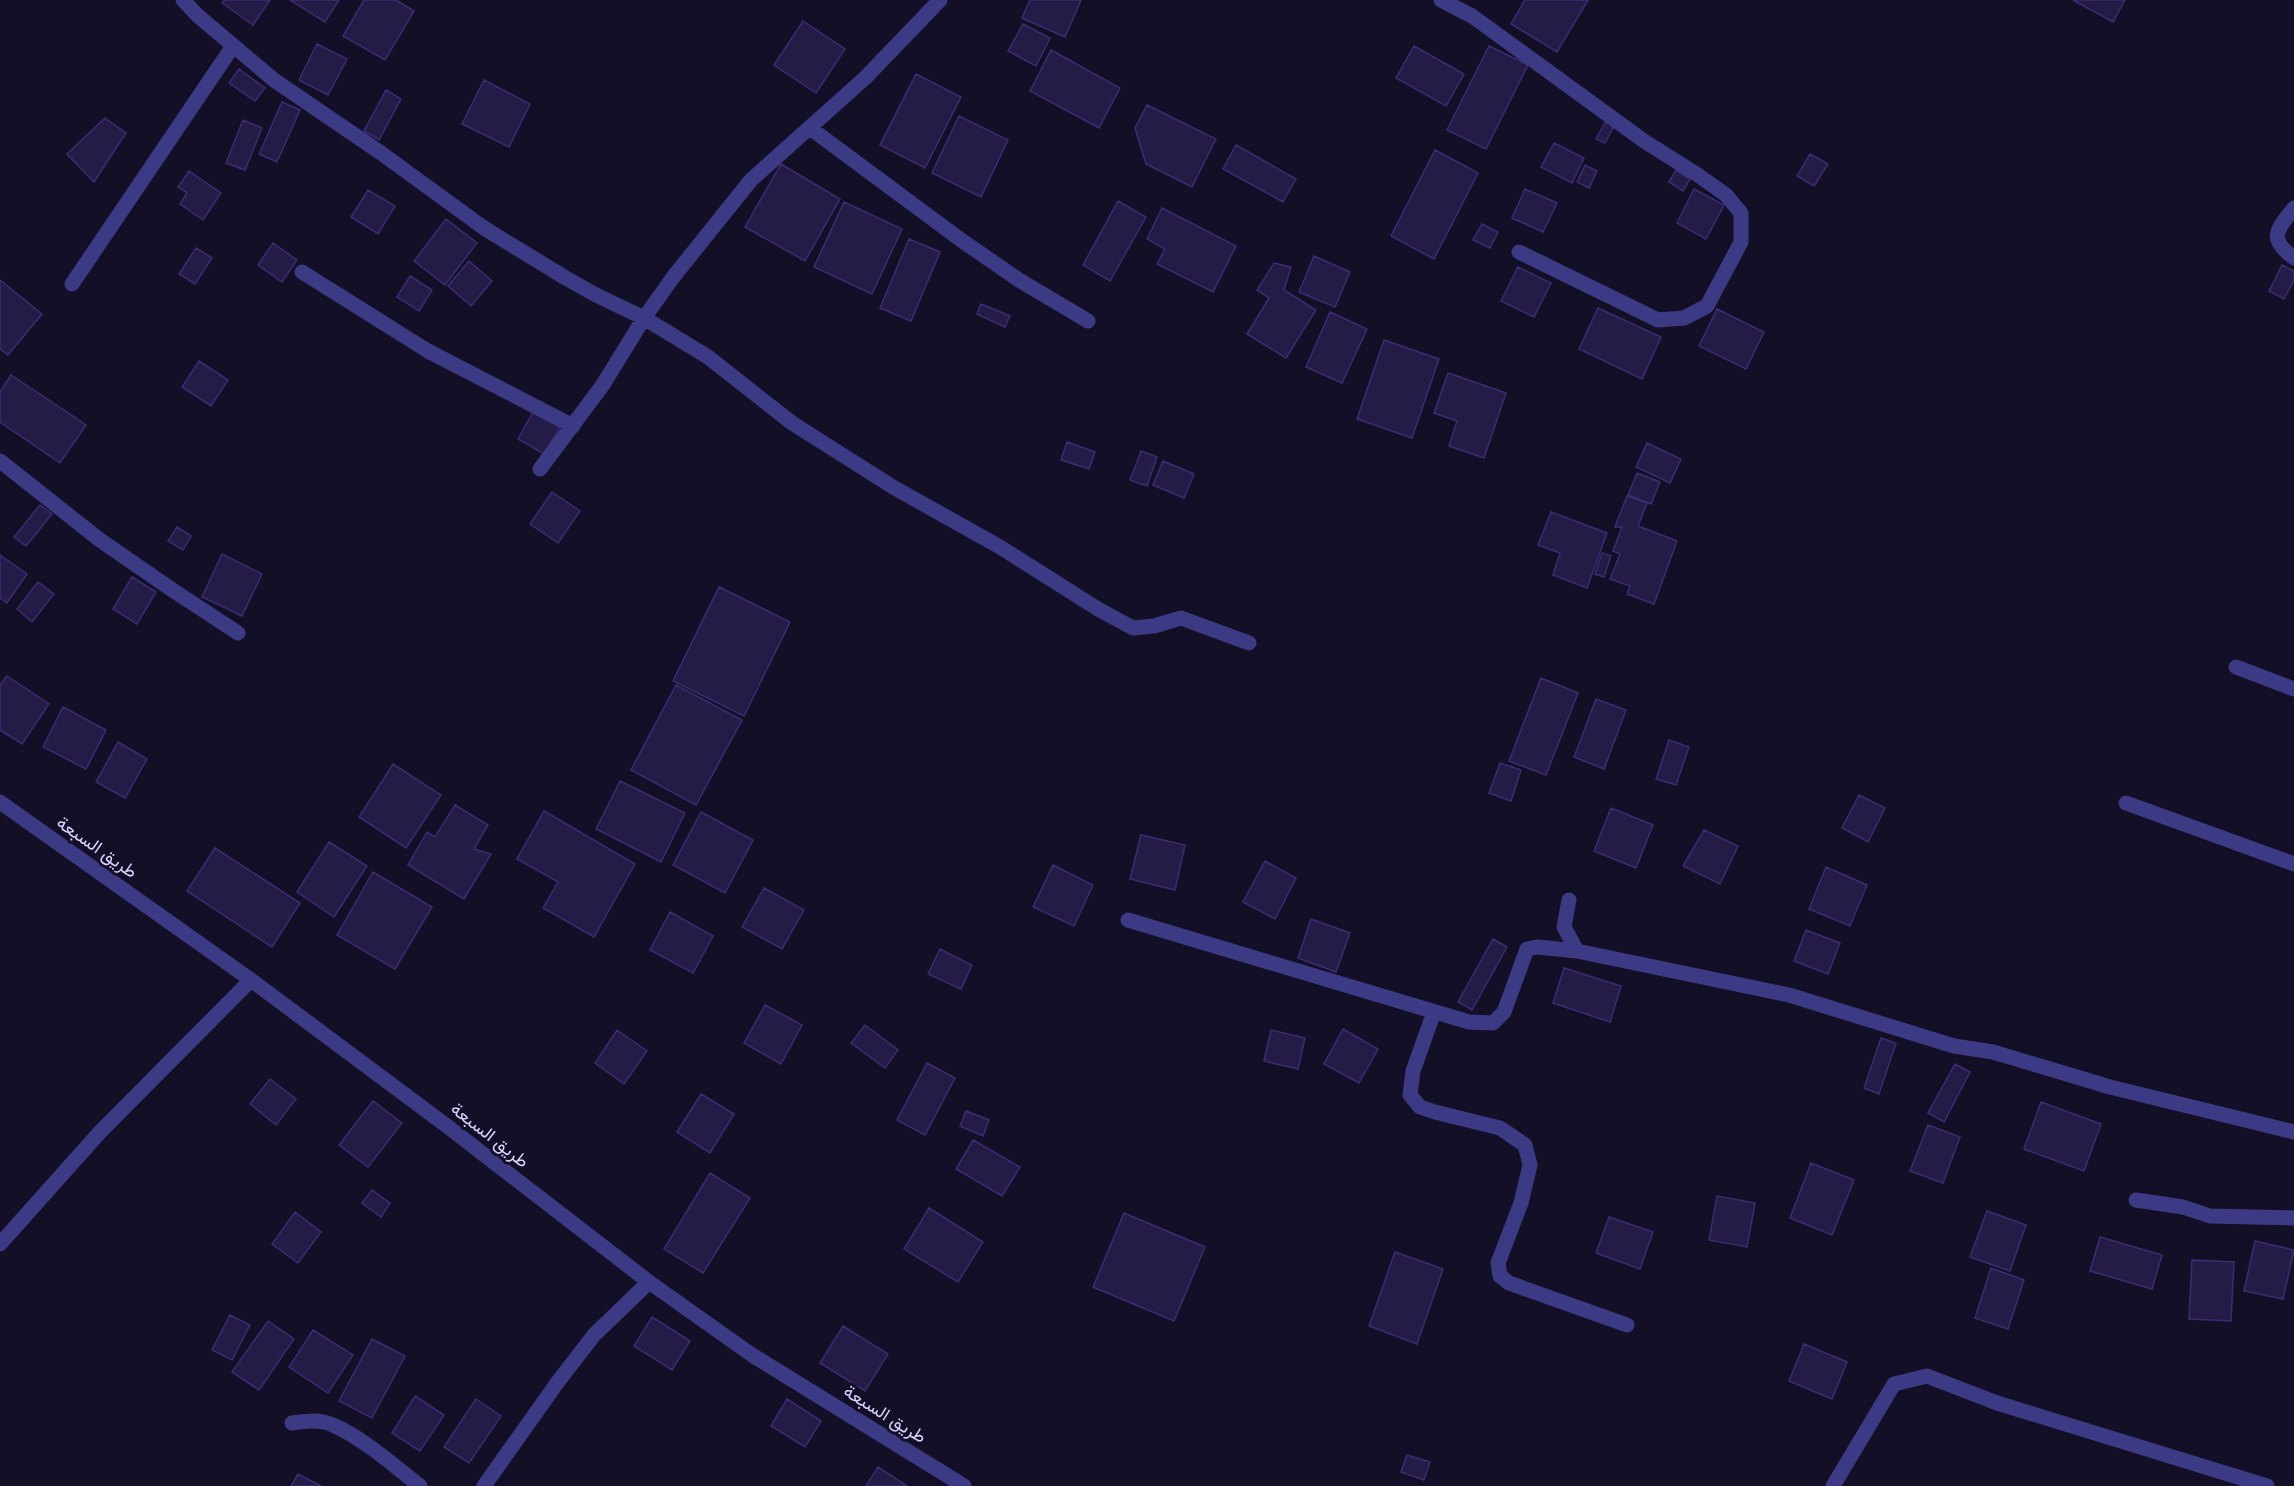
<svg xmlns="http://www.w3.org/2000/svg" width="2294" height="1486" viewBox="0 0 2294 1486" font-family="'Varela Round',Vazirmatn,sans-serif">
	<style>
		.building { fill: #241b47; stroke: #3b2d73; stroke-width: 1.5 }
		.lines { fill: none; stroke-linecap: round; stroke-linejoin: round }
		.minor { stroke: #3d3a85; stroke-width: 15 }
		.tertiary { stroke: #3d3a85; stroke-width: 15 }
		.labels { text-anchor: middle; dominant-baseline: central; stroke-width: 6; stroke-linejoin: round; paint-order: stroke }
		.street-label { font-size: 18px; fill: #d9d4ff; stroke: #130f26 }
	</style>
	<rect width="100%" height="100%" fill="#130f26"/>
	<path class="building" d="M225,0h45l-17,25 -31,-22z
		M290,0h49l-14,22z
		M364,0h32l18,11 -29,49 -42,-24z
		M1030,0h51l-16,37 -43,-19z
		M1525,0h63l-31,52 -46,-28z
		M2073,0h52l-12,22z
		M803,21l42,28 -29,44 -42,-28z
		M1023,24l27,14 -14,28 -28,-15z
		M317,44l30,15 -19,36 -29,-15z
		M1414,46l50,28 -18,32 -50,-28z
		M1489,46l39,19 -42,84 -39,-19z
		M1051,50l69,38 -21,40 -69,-37z
		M239,69l26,19 -10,13 -26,-18z
		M916,74l45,23 -36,71 -45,-23z
		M484,80l46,24 -21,43 -47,-23z
		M386,90l15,9 -22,41 -15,-9z
		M282,102l18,8 -23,52 -18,-8z
		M1147,105l69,34 -24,48 -46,-23 -11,-36z
		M959,116l49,24 -27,57 -49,-24z
		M105,118l21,15 -32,49 -27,-28z
		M243,120l19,8 -17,42 -19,-7z
		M1606,121l8,5 -9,17 -9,-4z
		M1554,143l30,15 -12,25 -31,-16z
		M1236,145l60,34 -13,23 -60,-33z
		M1435,150l43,23 -44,86 -43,-23z
		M1810,154l18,10 -14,22 -17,-10z
		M781,164l59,35 -35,62 -60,-34z
		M1585,165l12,6 -8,17 -12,-6z
		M1676,170l14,9 -7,12 -14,-9z
		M189,171l32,22 -18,27 -23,-16 7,-11 -9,-6z
		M1525,189l32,14 -14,29 -31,-14z
		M1694,189l30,16 -18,34 -29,-16z
		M368,190l27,16 -17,28 -27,-17z
		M1118,201l28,16 -36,64 -27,-16z
		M844,202l58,27 -30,65 -58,-27z
		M1162,208l74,38 -23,46 -56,-28 8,-15 -18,-10z
		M446,219l31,24 -32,42 -31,-24z
		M1482,224l16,8 -8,16 -17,-8z
		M909,239l31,13 -29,69 -31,-13z
		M273,243l24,17 -15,22 -24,-17z
		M196,248l16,10 -17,26 -16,-10z
		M1314,256l36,16 -15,35 -36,-15z
		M469,261l23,20 -21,25 -23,-20z
		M1274,263l17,4 -7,23 32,20 -30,48 -39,-24 22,-36 -12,-8z
		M2282,265l12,6v9l-10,19 -15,-8z
		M1518,267l33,16 -17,34 -33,-16z
		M410,276l22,14 -13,21 -22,-14z
		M0,280l42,34 -34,41 -8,-6z
		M981,304l29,12 -5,11 -28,-13z
		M1598,308l63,29 -19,42 -63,-30z
		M1717,309l47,23 -18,37 -47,-23z
		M1330,312l37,17 -25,54 -36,-16z
		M1384,340l55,19 -27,79 -55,-19z
		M199,361l29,19 -17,26 -29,-19z
		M1448,373l58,20 -22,65 -35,-12 8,-25 -23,-8z
		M11,375l75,50 -26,38 -60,-41v-30z
		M533,412l27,15 -16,27 -26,-15z
		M1067,442l28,10 -6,17 -28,-9z
		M1647,443l34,16 -11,24 -34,-16z
		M1141,451l16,6 -10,29 -17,-6z
		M1163,461l31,13 -10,24 -31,-13z
		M1637,473l23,9 -9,22 -23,-9z
		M552,492l28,19 -22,32 -28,-19z
		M1627,496l20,7 -9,23 39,15 -23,63 -27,-10 3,-8 -20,-7 10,-25 -7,-3 9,-24h-7z
		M40,505l12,9 -26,32 -12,-9z
		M1551,512l56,21 -20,55 -34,-13 7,-22 -22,-8z
		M177,527l14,9 -8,14 -15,-9z
		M1602,553l9,3 -7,21 -9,-3z
		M222,554l40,20 -20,42 -40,-19z
		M0,555l27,19 -20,29 -7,-5z
		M132,577l24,15 -19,32 -24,-15z
		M38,582l16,12 -22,28 -15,-13z
		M719,587l71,35 -46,94 -71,-35z
		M7,676l42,28 -27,40 -22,-14v-45z
		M1541,678l37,15 -32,82 -37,-14z
		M676,685l66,35 -46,85 -65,-35z
		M1596,699l30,11 -22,59 -30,-12z
		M63,707l43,23 -20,39 -43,-22z
		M1669,740l20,7 -13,38 -20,-6z
		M118,742l29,17 -22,39 -29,-16z
		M1500,763l21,7 -10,31 -22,-8z
		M393,764l48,31 -35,53 -47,-31z
		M620,781l65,32 -24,49 -65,-33z
		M1859,795l26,13 -17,34 -26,-14z
		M455,805l33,20 -14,24 17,5 -27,45 -56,-34 19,-33 8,5z
		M1611,808l42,17 -17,43 -42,-17z
		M544,811l91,53 -41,73 -51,-29 15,-26 -41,-23z
		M701,812l52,28 -28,53 -52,-28z
		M1704,830l34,16 -18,38 -37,-18z
		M1141,835l44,10 -10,45 -45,-11z
		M329,842l38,24 -33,51 -37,-25z
		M215,848l85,55 -28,44 -85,-56z
		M1265,861l31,17 -21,41 -32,-17z
		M1053,865l40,20 -19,41 -41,-19z
		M1826,867l41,18 -17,41 -41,-17z
		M373,872l59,35 -37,62 -58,-34z
		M764,888l40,22 -22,39 -40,-22z
		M670,912l43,24 -20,37 -43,-23z
		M1311,919l39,14 -14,39 -38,-14z
		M1806,930l34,13 -12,31 -34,-13z
		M1493,939l14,8 -35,63 -14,-8z
		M940,949l32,16 -11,24 -33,-15z
		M1564,968l57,18 -11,36 -57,-19z
		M765,1005l37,20 -21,39 -37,-21z
		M865,1025l33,25 -13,18 -34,-25z
		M1343,1029l35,20 -19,34 -35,-19z
		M617,1030l30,21 -23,33 -29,-21z
		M1271,1030l34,8 -7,31 -34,-8z
		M1881,1038l15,5 -17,51 -15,-6z
		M927,1063l28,15 -30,57 -28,-15z
		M1955,1064l15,8 -26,50 -16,-9z
		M270,1079l26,20 -20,26 -26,-21z
		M701,1094l33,20 -24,39 -33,-21z
		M373,1101l29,22 -34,44 -29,-22z
		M2041,1102l60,22 -17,47 -60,-22z
		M966,1111l23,9 -6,16 -23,-10z
		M1928,1125l32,12 -17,46 -33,-12z
		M973,1140l47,27 -18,29 -46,-27z
		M1811,1163l43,17 -22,55 -42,-17z
		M710,1173l40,25 -47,75 -39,-24z
		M372,1190l18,13 -9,14 -19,-14z
		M1717,1196l38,7 -8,44 -38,-7z
		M929,1208l54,34 -25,40 -54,-33z
		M1987,1211l39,14 -16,46 -40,-14z
		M295,1212l26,20 -23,31 -26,-19z
		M1124,1213l81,34 -31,74 -81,-34z
		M1609,1217l44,15 -13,37 -44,-16z
		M2100,1237l62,18 -10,34 -62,-18z
		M2255,1241l39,9 -11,49 -39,-8z
		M1395,1252l48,17 -26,75 -48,-18z
		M2192,1260l42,2 -3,59 -42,-2z
		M1991,1268l33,12 -16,49 -33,-11z
		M230,1315l20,10 -18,35 -20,-10z
		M652,1317l38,24 -18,29 -38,-24z
		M268,1321l26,18 -35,51 -27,-18z
		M843,1326l45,28 -23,37 -45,-28z
		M313,1330l40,25 -25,38 -39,-26z
		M372,1339l33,17 -33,62 -33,-17z
		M1804,1344l43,18 -15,37 -43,-18z
		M415,1396l29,19 -24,36 -28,-18z
		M476,1399l25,17 -32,47 -25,-16z
		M787,1399l34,22 -16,26 -34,-21z
		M1407,1455l23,7 -6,18 -23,-8z
		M878,1467l29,19h-41z
		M298,1474l23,12h-30z"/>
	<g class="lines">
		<path class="minor" d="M183,0l14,15 77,65 107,73 103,75 80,49 32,18 48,23 64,39 84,66 101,64 107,60 98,62 35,19 21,-2 27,-8 68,25
			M1441,0l31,16 172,125 54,34 28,20 15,18v29l-34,64 -23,12 -26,2 -139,-68
			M810,128l151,112 58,40 69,41
			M2294,208c-17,22 -27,30 0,50
			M302,272l126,79 145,75
			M72,284l161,-238
			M0,461l100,79 71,49 67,44
			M540,469l62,-83 42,-68 30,-42 77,-96 114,-102 75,-78
			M2236,667l58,22
			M2126,803l168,61
			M1569,900l-5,27 13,24 212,44 165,51 39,6 117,35 184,45
			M1128,920l341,102 24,1 11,-11 23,-63 10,-2 40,4
			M1434,1012l-21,59 -3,24 10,12 15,5 65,16 25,17 5,20 -9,38 -23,60 2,13 9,7 118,42
			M2136,1200l47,7 27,9 84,2
			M0,1244l100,-112 151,-152
			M292,1423c14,-2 28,-4 41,2 30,13 61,41 87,61
			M484,1486l73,-103 37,-48 55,-53
			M1833,1486l61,-102 33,-8 70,27 270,83"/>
		<path class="tertiary" d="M0,802l251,178 196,146 202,156 103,73 212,131"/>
	</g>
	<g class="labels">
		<g class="street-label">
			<text transform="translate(97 847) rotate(35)">طريق السبعة</text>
			<text transform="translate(490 1135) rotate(38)">طريق السبعة</text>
			<text transform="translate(885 1414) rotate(32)">طريق السبعة</text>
		</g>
	</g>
</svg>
